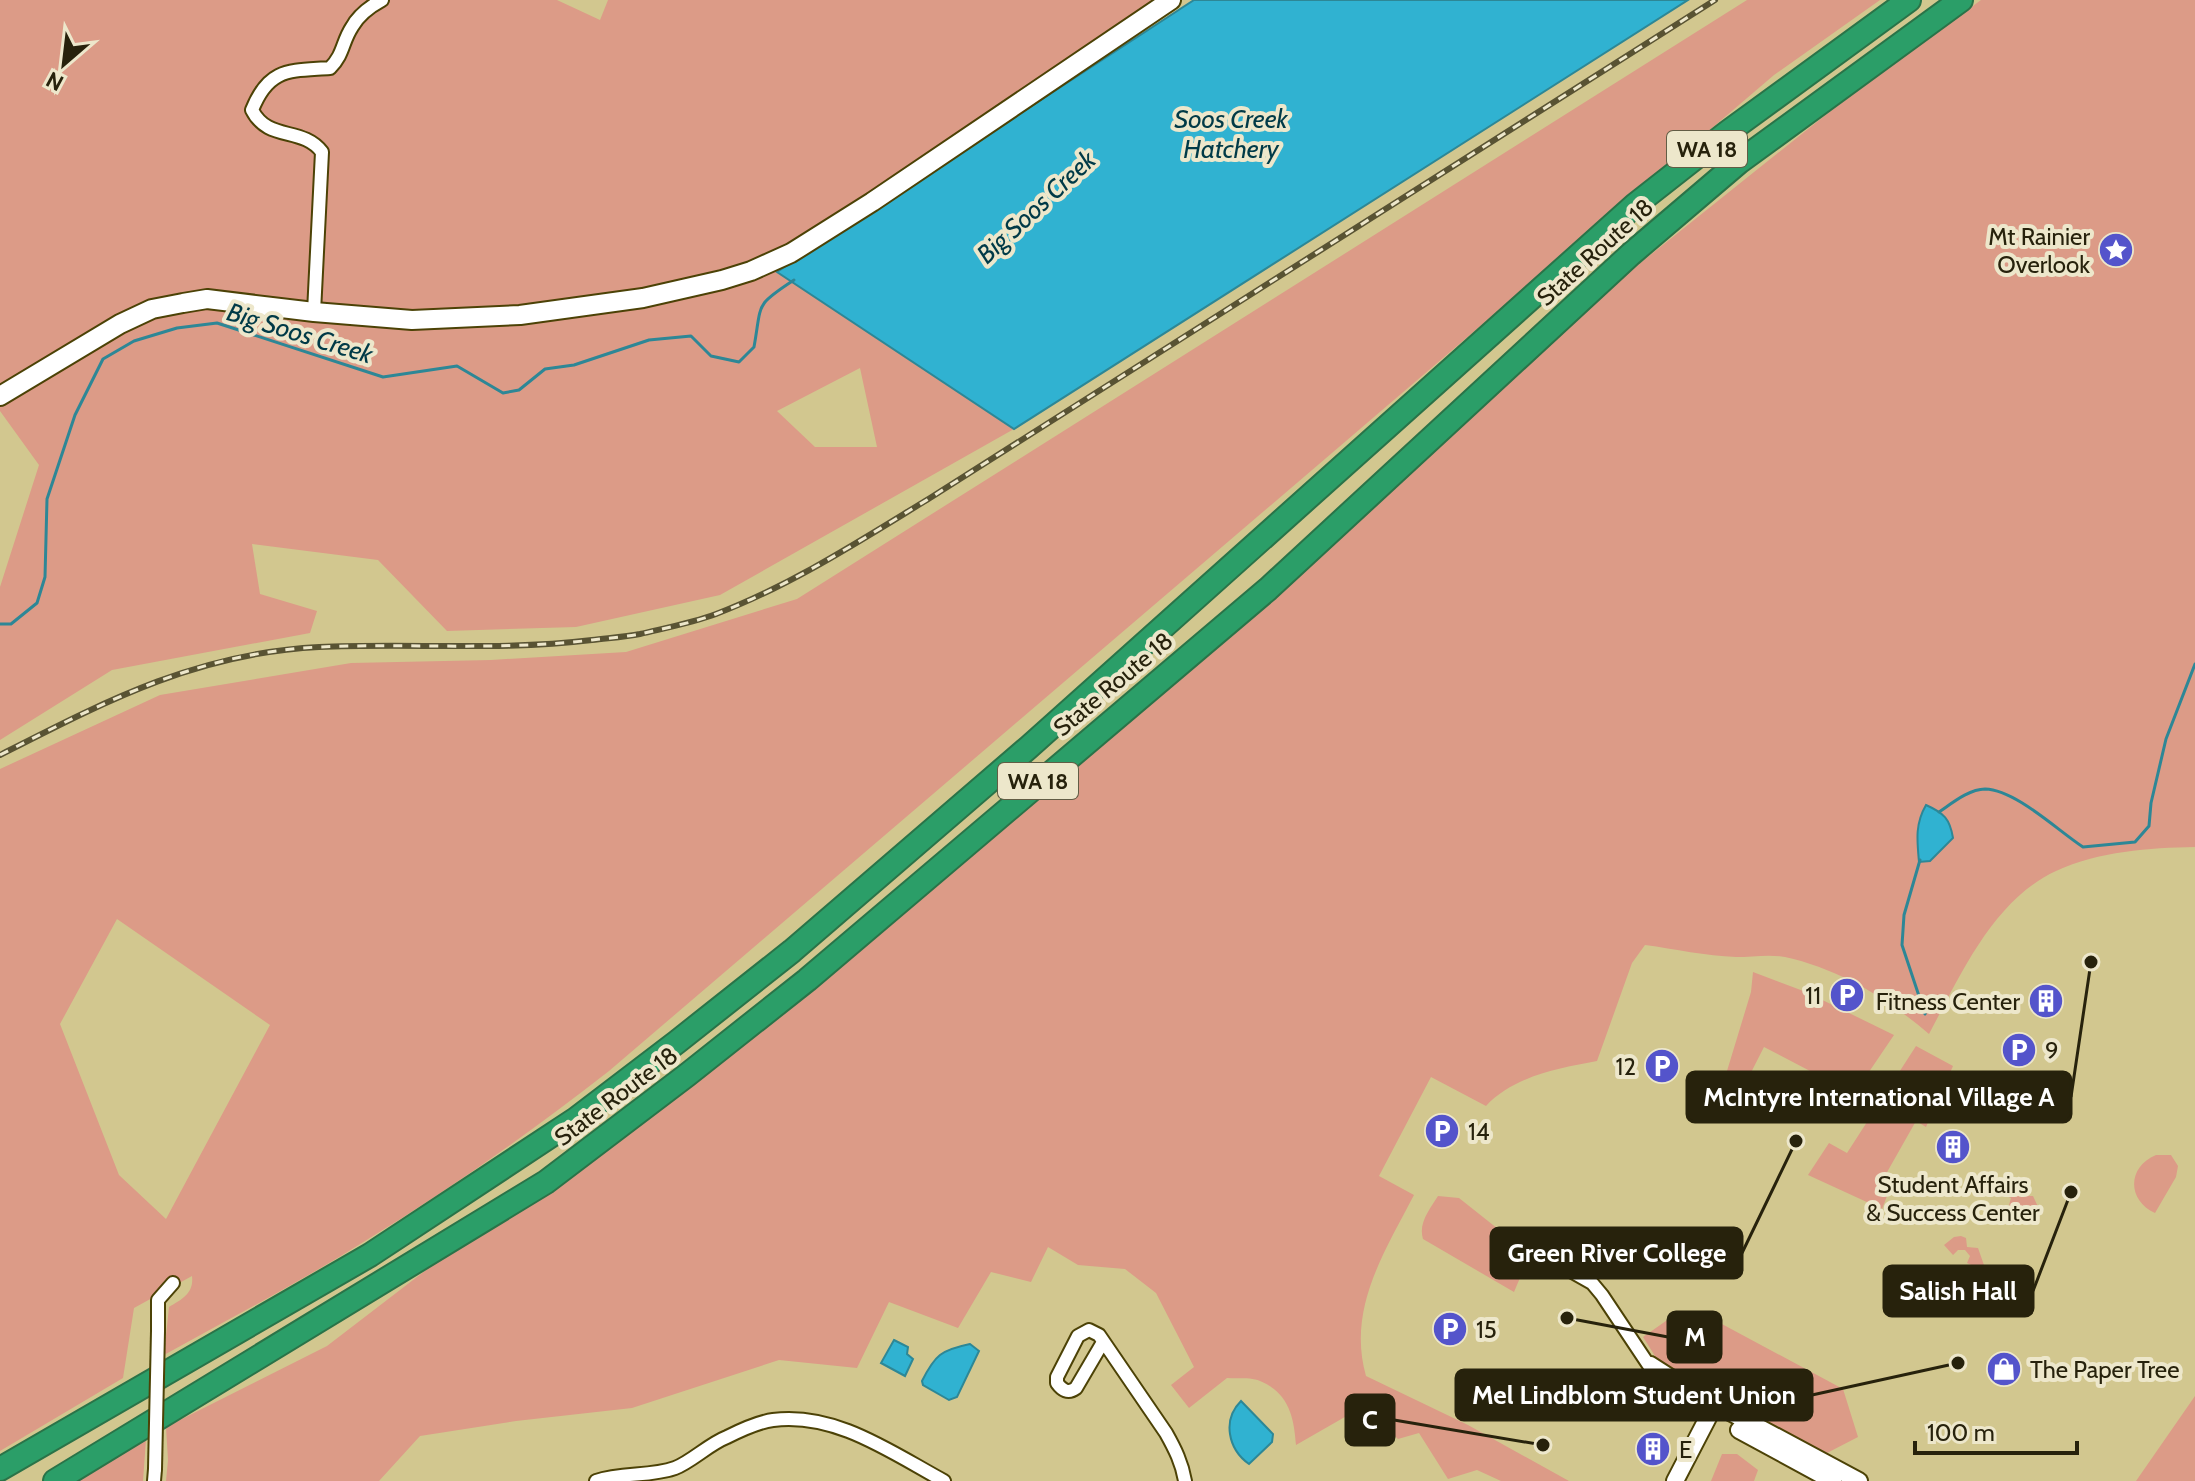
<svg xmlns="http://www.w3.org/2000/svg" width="2195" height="1481" viewBox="0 0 2195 1481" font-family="Cabin,sans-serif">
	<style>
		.green { fill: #dc9b87; fill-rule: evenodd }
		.water { fill: #30b2d1; stroke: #2d8796; stroke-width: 2 }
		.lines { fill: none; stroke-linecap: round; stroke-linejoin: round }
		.stream { stroke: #2d8796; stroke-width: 3 }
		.minor-casing { stroke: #4c4206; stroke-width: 16 }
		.tertiary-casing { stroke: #4c4206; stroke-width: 20 }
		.secondary-casing { stroke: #4c4206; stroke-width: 22 }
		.motorway-casing { stroke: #2a7348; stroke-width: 26 }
		.minor { stroke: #fff; stroke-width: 12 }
		.tertiary { stroke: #fff; stroke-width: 16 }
		.secondary { stroke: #fff; stroke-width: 18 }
		.motorway { stroke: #2b9e68; stroke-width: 22 }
		.rail-casing { stroke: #595333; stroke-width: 6 }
		.rail { stroke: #ede7cb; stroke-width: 3; stroke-dasharray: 9; stroke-linecap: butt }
		.minor-bridge-casing { stroke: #4c4206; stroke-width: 16; stroke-linecap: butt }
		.minor-bridge { stroke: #fff; stroke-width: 12 }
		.labels { text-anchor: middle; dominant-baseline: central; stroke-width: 8; stroke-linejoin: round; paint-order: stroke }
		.shield { fill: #ede7cb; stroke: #625d45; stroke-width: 2 }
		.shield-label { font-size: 22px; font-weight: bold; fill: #27220c }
		.poi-label { font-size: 24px; fill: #27220c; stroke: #ede7cb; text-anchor: start }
		.street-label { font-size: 24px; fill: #27220c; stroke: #ede7cb }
		.water-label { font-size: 26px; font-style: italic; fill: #003a47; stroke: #ede7cb }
		.leader { fill: none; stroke: #27220c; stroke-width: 3 }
		.callout-dot { fill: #27220c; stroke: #ede7cb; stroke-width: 3 }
		.callout { fill: #27220c; stroke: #27220c; stroke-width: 3 }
		.callout-label { font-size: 26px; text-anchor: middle; font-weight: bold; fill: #fff }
	</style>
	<rect width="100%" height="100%" fill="#d2c78f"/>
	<path class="green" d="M0,0h557l43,20 8,-20h546l-287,194 -81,51 -39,18 -27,8 -79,17 -122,18 -107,4 -97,-7 -108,-13 -25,3 -33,7 -33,16 -116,69z
		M1688,0l-674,429 -294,166 -144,32 -129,4 -69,-71 -126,-16 8,50 57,17 -7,22 -198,37 -112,70v-153l39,-122 -39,-54v-7l123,-73 31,-15 53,-10 314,16 273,-63zM860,368l17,79h-62l-38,-36z
		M1747,0h133l-106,75 -1165,996c-78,61 -159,118 -244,170 -65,41 -134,77 -201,114l5,-48c14,-8 25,-14 23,-31l-58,32 -11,70 -123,73v-682l160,-74 191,-32 140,-3 135,-8 171,-53zM117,919l153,106 -104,194 -47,-44 -59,-151z
		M1981,0h214v847c-46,1 -96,4 -139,24 -63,29 -96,105 -127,163 -42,-36 -90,-65 -144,-77 -16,-3 -33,0 -49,0 -30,-1 -61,-8 -91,-12l-13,18 -35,98c-38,7 -83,15 -111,45l-55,-29 -52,99 35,19c-30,58 -67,114 -48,181l102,49 101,56h-68l-24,-11 -29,9 -29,-46 -21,6 -34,-33 -68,39c-2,-28 -7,-52 -36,-64 -9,-4 -23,-2 -33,-3l-38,30 -18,-23 23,-18 -38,-74 -31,-24 -47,-4 -30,-18 -17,35 -40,-10 -33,56 -69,-26 -32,66 -78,-8 -147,48 -116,13 -96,15 -41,45h-213l2,-21 -2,-33 161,-81 661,-507 631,-559 209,-167z
		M1753,972l53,20 88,43 -40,59 -90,-47 -28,55 -16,-8 31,-102z
		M1916,1046l37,20 -27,61 -10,-6 -30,53 8,4 -12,31 -74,-34 21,-32 18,10z
		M2156,1155h15l7,11 -2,11 -21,36c-28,-13 -28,-46 1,-58z
		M2008,1181l19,5 -2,7 2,3h6l6,13 -2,8c-13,6 -19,-4 -28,-12l2,-7 -7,-3v-9z
		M1438,1196l21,2 63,50 6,11 -14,33 -91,-53c-5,-16 7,-30 15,-43z
		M1961,1236l5,2 1,9 11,1 7,20 -5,1 -13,-6 3,-7 -5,-6h-7l-5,5 -9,-10 10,-8z
		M1673,1316l31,24 16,-17 123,66 15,48 -31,16 -167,-89 -17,-27z
		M2195,1396v85h-59z
		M146,1439l-3,42h-66z
		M1722,1454h15l21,16 -4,11h-43z"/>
	<path class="water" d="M1194,0h494l-674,429 -237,-157z
		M1926,805c18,8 24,14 27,33l-23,23 -11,1c-2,-22 -4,-38 7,-57z
		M894,1340l14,7 -1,7 6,5 -8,17 -24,-13z
		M970,1344l9,7 -22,46 -8,3 -26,-15 -1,-4c13,-26 19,-31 48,-37z
		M1241,1401l32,33 -1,8 -23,22c-21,-15 -27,-44 -8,-63z"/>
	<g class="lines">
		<path class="stream" d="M0,624h11l26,-21 8,-26 2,-78 28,-84 28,-56 31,-18 43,-13 40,-5 166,54 74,-11 46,27 16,-3 26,-21 29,-4 75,-25 42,-4 20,20 28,6 15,-15c8,-44 0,-41 40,-67
			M1939,812c12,-8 30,-23 46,-23 31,1 72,41 98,58l52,-5 14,-16 2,-23 15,-64 29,-75
			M1920,860l-16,55 -2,30 23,69"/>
		<g class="minor-casing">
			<path id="minor" d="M314,312l8,-160c-20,-26 -54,-10 -70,-42 17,-43 38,-39 78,-42 14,-14 12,-26 22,-41 6,-11 19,-21 30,-27
				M1537,1252l55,31 10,12 58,87 23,19 27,13
				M158,1331v-31l15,-17
				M1103,1342l-27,46c-8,6 -14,2 -19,-5v-6l21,-41 11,-6 10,5 67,98c9,16 16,30 19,48
				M1651,1363l64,41
				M154,1481l1,-12
				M596,1481c26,-9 54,-4 79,-13 16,-6 34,-24 52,-31 14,-7 31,-15 46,-17 63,-8 119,33 171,61"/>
		</g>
		<g class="tertiary-casing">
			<path id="tertiary" d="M1739,1430l94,51
				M1675,1481l40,-77 144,77"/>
		</g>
		<g class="secondary-casing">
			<path id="secondary" d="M0,396l120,-72 32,-15 31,-6 24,-4 107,13 98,8 108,-5 123,-17 79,-18 29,-9 40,-18 81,-51 299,-202"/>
		</g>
		<g class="motorway-casing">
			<path id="motorway" d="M0,1469l370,-214 206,-136 101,-77 115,-91 237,-204 606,-542 93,-73 181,-132
				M55,1481l491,-299 141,-107 120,-95 461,-391 363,-335 108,-92 222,-162"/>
		</g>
		<use href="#minor" class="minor"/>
		<use href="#tertiary" class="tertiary"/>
		<use href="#secondary" class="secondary"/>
		<use href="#motorway" class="motorway"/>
		<g class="rail-casing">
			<path id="rail" d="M0,755c106,-54 197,-102 319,-108 91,-4 182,4 273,-7 16,-2 33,-3 48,-6 25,-6 52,-11 76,-20 76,-29 145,-74 214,-116l785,-498"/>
		</g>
		<use href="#rail" class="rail"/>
		<g class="minor-bridge-casing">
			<path id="minor-bridge" d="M155,1469l3,-138"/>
		</g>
		<use href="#minor-bridge" class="minor-bridge"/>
	</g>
	<defs>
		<g id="sight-disc" transform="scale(1.8)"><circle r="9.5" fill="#5454cb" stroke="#ede7cb"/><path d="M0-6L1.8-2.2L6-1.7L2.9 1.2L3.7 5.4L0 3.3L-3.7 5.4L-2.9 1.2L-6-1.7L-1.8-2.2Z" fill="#fff"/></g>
		<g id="parking-disc" transform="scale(1.8)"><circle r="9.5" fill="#5454cb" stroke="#ede7cb"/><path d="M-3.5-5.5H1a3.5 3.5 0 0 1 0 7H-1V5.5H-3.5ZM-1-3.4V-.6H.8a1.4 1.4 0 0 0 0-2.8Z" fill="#fff"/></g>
		<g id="building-disc" transform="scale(1.8)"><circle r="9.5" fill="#5454cb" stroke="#ede7cb"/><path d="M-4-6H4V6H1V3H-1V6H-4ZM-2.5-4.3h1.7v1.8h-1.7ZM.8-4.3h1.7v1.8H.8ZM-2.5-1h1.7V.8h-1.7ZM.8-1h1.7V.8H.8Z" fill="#fff"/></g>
		<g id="shop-disc" transform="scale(1.8)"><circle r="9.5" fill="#5454cb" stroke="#ede7cb"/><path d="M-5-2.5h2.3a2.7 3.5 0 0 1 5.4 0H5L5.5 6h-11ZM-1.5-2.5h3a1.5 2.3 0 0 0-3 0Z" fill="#fff"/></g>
	</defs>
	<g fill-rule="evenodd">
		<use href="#sight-disc" x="2116" y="250"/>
		<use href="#parking-disc" x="1847" y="995"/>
		<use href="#building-disc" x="2046" y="1001"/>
		<use href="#parking-disc" x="2019" y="1050"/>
		<use href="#parking-disc" x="1662" y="1066"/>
		<use href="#parking-disc" x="1442" y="1131"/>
		<use href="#building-disc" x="1953" y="1147"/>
		<use href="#parking-disc" x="1450" y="1329"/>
		<use href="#shop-disc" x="2004" y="1369"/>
		<use href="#building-disc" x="1653" y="1449"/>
	</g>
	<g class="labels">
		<g class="shield">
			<rect x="1667" y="131" width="80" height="36" rx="6"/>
			<rect x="998" y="763" width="80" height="36" rx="6"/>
		</g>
		<g class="shield-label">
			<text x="1707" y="149">WA 18</text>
			<text x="1038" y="781">WA 18</text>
		</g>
		<g class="poi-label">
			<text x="2090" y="236" text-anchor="end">Mt Rainier<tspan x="2090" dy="28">Overlook</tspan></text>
			<text x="1821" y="995" text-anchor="end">11</text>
			<text x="2020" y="1001" text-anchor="end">Fitness Center</text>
			<text x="2045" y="1050">9</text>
			<text x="1636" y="1066" text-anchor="end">12</text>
			<text x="1468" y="1131">14</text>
			<text x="1953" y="1184" text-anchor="middle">Student Affairs<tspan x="1953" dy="28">&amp; Success Center</tspan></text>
			<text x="1476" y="1329">15</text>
			<text x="2030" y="1369">The Paper Tree</text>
			<text x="1679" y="1449">E</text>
		</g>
		<g class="street-label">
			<text transform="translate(1595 252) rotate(-42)">State Route 18</text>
			<text transform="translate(1113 684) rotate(-40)">State Route 18</text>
			<text transform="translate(616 1096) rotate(-37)">State Route 18</text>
		</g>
		<g class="water-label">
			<text x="1231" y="119">Soos Creek<tspan x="1231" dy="30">Hatchery</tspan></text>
			<text transform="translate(1036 207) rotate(-43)">Big Soos Creek</text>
			<text transform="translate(300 333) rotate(17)">Big Soos Creek</text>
		</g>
	</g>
	<path class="leader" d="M2091 962L2071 1097M1796 1141L1742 1253M2071 1192L2033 1291M1567 1318L1668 1337M1958 1363L1812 1395M1543 1445L1394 1420"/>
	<g class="callout-dot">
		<circle cx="2091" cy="962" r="8"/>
		<circle cx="1796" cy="1141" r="8"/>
		<circle cx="2071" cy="1192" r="8"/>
		<circle cx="1567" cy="1318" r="8"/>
		<circle cx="1958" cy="1363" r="8"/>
		<circle cx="1543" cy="1445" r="8"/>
	</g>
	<g class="callout">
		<rect x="1687" y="1072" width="384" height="50" rx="8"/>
		<rect x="1491" y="1228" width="251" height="50" rx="8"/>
		<rect x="1884" y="1266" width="149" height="50" rx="8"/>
		<rect x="1668" y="1312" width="53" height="50" rx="8"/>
		<rect x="1456" y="1370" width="356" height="50" rx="8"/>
		<rect x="1346" y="1395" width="48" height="50" rx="8"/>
	</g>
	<g class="callout-label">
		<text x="1879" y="1106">McIntyre International Village A</text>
		<text x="1617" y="1262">Green River College</text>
		<text x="1958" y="1300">Salish Hall</text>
		<text x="1695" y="1346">M</text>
		<text x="1634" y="1404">Mel Lindblom Student Union</text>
		<text x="1370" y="1429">C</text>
	</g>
	<g transform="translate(64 64) rotate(208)" stroke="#ede7cb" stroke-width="6" paint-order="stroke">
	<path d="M0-6L14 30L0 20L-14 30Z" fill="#27220c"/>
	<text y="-12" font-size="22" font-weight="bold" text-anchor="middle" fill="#27220c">N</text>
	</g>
	<path d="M1915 1441v12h162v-12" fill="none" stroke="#27220c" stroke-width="4"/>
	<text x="1927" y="1441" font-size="24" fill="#27220c" stroke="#ede7cb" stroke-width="6" paint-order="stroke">100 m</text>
</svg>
